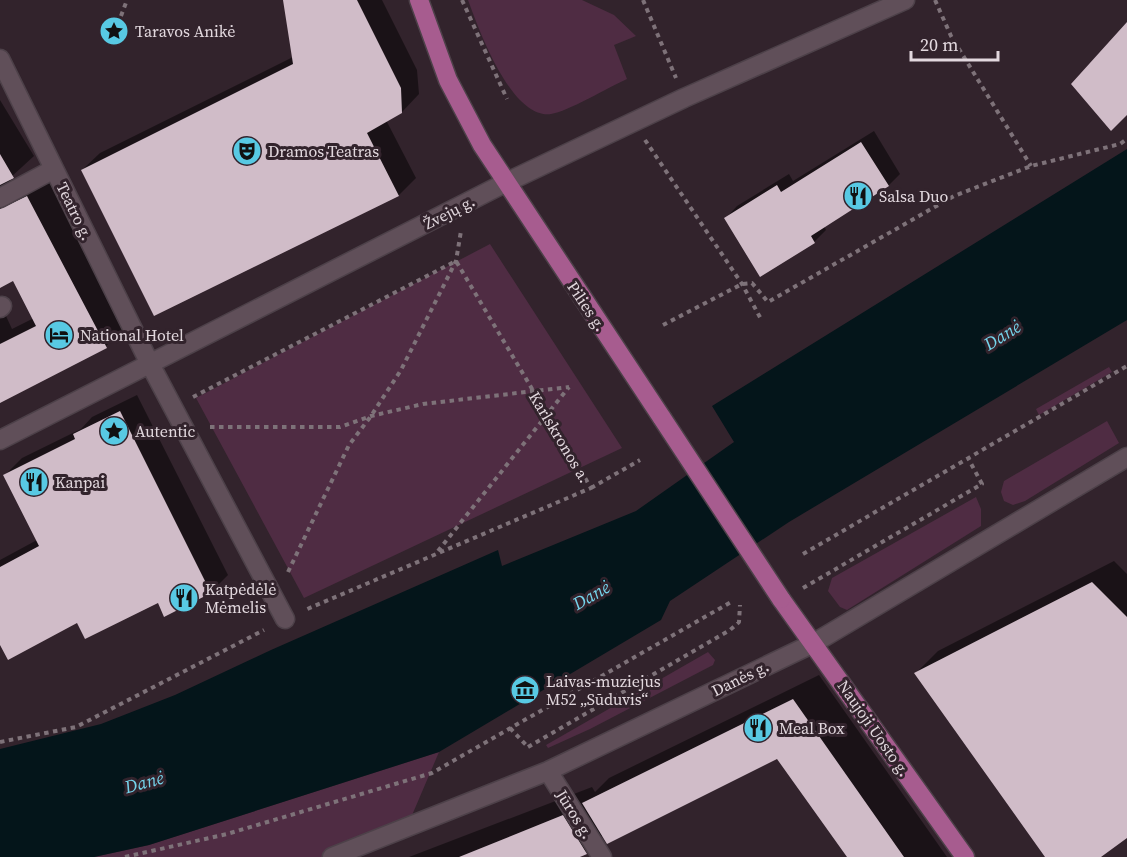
<svg xmlns="http://www.w3.org/2000/svg" width="1127" height="857" viewBox="0 0 1127 857" font-family="'Source Serif 4',serif">
	<style>
		.green { fill: #4f2c43 }
		.water { fill: #04151a }
		.shadow { fill: #0007 }
		.building { fill: #d0bcc8 }
		.lines { fill: none; stroke-linecap: round; stroke-linejoin: round }
		.minor-casing { stroke: #4d4149; stroke-width: 21 }
		.primary-casing { stroke: #4d4149; stroke-width: 21 }
		.path { stroke: #7e7279; stroke-width: 4; stroke-dasharray: 4.5 4.5; stroke-linecap: butt }
		.minor { stroke: #604f59; stroke-width: 18 }
		.primary { stroke: #a75c8f; stroke-width: 18 }
		.primary-bridge-casing { stroke: #4d4149; stroke-width: 21; stroke-linecap: butt }
		.primary-bridge { stroke: #a75c8f; stroke-width: 18 }
		.labels { text-anchor: middle; dominant-baseline: central; stroke-width: 6; stroke-linejoin: round; paint-order: stroke }
		.poi-label { font-size: 16px; fill: #e2d8de; stroke: #32232c; text-anchor: start }
		.street-label { font-size: 16px; fill: #e2d8de; stroke: #32232c }
		.water-label { font-size: 18px; font-style: italic; fill: #75d4eb; stroke: #32232c }
	</style>
	<rect width="100%" height="100%" fill="#32232c"/>
	<path class="green" d="M468,0h114l32,15 22,21 -22,9 13,34c-18,8 -60,33 -76,35 -40,5 -72,-84 -83,-114z
		M490,244l132,204 -318,150 -108,-200z
		M1109,367l3,5 -73,43 -3,-6z
		M1107,421l12,22 -94,58 -12,4 -9,-4 -3,-9 3,-11z
		M976,497l5,12v17l-134,84 -7,-3 -12,-16 4,-13z
		M708,652l7,8 -2,5 -123,64 -42,19 -2,-3z
		M439,752l-32,75 -75,30h-238l55,-12z"/>
	<path class="water" d="M1127,149v171l-338,202 -119,79 -9,19 -222,132 -290,93 -55,12h-94v-108l101,-25 74,-29 96,-45 227,-100 4,16 134,-55 98,-69 -22,-36z"/>
	<path class="shadow" d="M284,0h98l35,70 2,24 -17,18 -16,8 30,58 -17,17 -244,119 -73,-144 18,-17 193,-96z
		M0,100l34,56 -24,22v5l37,-6 80,149 -21,20 -106,55v-98l12,26 22,-11 -20,-39 -14,7z
		M874,131l26,43 -11,11 -65,41 2,4 -11,11 -54,34 -35,-57 11,-12 52,-32 4,7z
		M137,395l91,180 -17,17 -46,23 -7,-14 -158,41v-82l37,-20 -32,-65 17,-17 59,-29 11,-12z
		M1114,561l13,13v262l-29,21h-51l-131,-184 22,-22z
		M819,675l128,182h-98l-71,-99 -175,77 -23,22h-171l183,-70 3,5 14,-14z"/>
	<path class="building" d="M283,0h74l44,88 1,25 -35,20 32,63 -245,120 -73,-146 212,-106z
		M1127,22v93l-16,16 -40,-47z
		M861,142l28,44 -78,50 4,7 -55,34 -36,-59 53,-33 4,7z
		M0,154l14,24 -14,7z
		M27,196l80,152 -107,55v-59l36,-18 -23,-45 -13,7v-79z
		M120,411l91,182 -47,24 -6,-14 -73,36 -8,-16 -69,37 -8,-15v-78l39,-21 -36,-71 72,-36 -2,-5z
		M1092,582l35,35v221l-26,19h-56l-131,-184z
		M793,699l111,158h-57l-70,-98 -170,85 -25,-41z
		M563,815l24,39 -7,3h-121z"/>
	<g class="lines">
		<g class="minor-casing">
			<path id="minor" d="M0,59l150,305 135,255
				M0,198l54,-29
				M0,308l2,-2
				M0,440l505,-257 179,-85 221,-98
				M548,771l54,86
				M332,857l216,-86 266,-128 313,-186"/>
		</g>
		<g class="primary-casing">
			<path id="primary" d="M419,0l29,80 34,65 180,273
				M781,599l184,258"/>
		</g>
		<path class="path" d="M462,0l45,99
			M643,0l33,78
			M935,0l16,36 80,130
			M121,16l6,-16
			M645,140l97,144 20,37
			M663,325l79,-41 10,-1 16,19 186,-106 77,-30 89,-22 7,-5
			M193,397l263,-136 135,227 -286,122
			M210,427h130l31,-11 52,-12 146,-17
			M591,488l49,-28
			M438,551l131,-164
			M803,554l324,-188
			M288,572l61,-127 22,-29 30,-46 55,-109 5,-30
			M803,588l179,-104 -14,-26
			M510,728l18,19
			M0,742l76,-15 188,-97
			M528,747l202,-117 9,-8 1,-17
			M125,857l102,-23 205,-61 299,-171"/>
		<use href="#minor" class="minor"/>
		<use href="#primary" class="primary"/>
		<g class="primary-bridge-casing">
			<path id="primary-bridge" d="M662,418l119,181"/>
		</g>
		<use href="#primary-bridge" class="primary-bridge"/>
	</g>
	<defs>
		<g id="sight-disc" transform="scale(1.5)"><circle r="9.5" fill="#58c9e3" stroke="#32232c"/><path d="M0-6L1.8-2.2L6-1.7L2.9 1.2L3.7 5.4L0 3.3L-3.7 5.4L-2.9 1.2L-6-1.7L-1.8-2.2Z" fill="#111"/></g>
		<g id="theatre-disc" transform="scale(1.5)"><circle r="9.5" fill="#58c9e3" stroke="#32232c"/><path d="M-5-5.5Q0-4 5-5.5V0Q5 5 0 6Q-5 5-5 0ZM-3.3-2.5H-1v1.5H-3.3ZM1-2.5H3.3v1.5H1ZM-2.8 1Q0 5.5 2.8 1Z" fill="#111"/></g>
		<g id="restaurant-disc" transform="scale(1.5)"><circle r="9.5" fill="#58c9e3" stroke="#32232c"/><path d="M-5-6h1v4h1v-4h1v4h1v-4h1v5L-1.5 .5V6h-2V.5L-5-1ZM5-6V6H3V1.5H1.5Q1.5-4 5-6Z" fill="#111"/></g>
		<g id="hotel-disc" transform="scale(1.5)"><circle r="9.5" fill="#58c9e3" stroke="#32232c"/><path d="M-6-4.5h1.5V1H6V5H4.5V3h-9V5H-6ZM-4 0a1.8 1.8 0 1 1 3.6 0ZM.5 0V-2.5h3Q6-2.5 6 0Z" fill="#111"/></g>
		<g id="museum-disc" transform="scale(1.5)"><circle r="9.5" fill="#58c9e3" stroke="#32232c"/><path d="M0-6L6-3V-2H-6V-3ZM-5-1h2V3h-2ZM-1-1h2V3h-2ZM3-1h2V3H3ZM-6 4H6V6H-6Z" fill="#111"/></g>
	</defs>
	<g fill-rule="evenodd">
		<use href="#sight-disc" x="114" y="31"/>
		<use href="#theatre-disc" x="247" y="151"/>
		<use href="#restaurant-disc" x="858" y="196"/>
		<use href="#hotel-disc" x="59" y="335"/>
		<use href="#sight-disc" x="114" y="431"/>
		<use href="#restaurant-disc" x="34" y="482"/>
		<use href="#restaurant-disc" x="184" y="598"/>
		<use href="#museum-disc" x="525" y="690"/>
		<use href="#restaurant-disc" x="758" y="728"/>
	</g>
	<g class="labels">
		<g class="poi-label">
			<text x="135" y="31">Taravos Anikė</text>
			<text x="268" y="151">Dramos Teatras</text>
			<text x="879" y="196">Salsa Duo</text>
			<text x="80" y="335">National Hotel</text>
			<text x="135" y="431">Autentic</text>
			<text x="55" y="482">Kanpai</text>
			<text x="205" y="589">Katpėdėlė<tspan x="205" dy="18">Mėmelis</tspan></text>
			<text x="546" y="681">Laivas-muziejus<tspan x="546" dy="18">M52 „Sūduvis“</tspan></text>
			<text x="779" y="728">Meal Box</text>
		</g>
		<g class="street-label">
			<text transform="translate(75 211) rotate(64)">Teatro g.</text>
			<text transform="translate(449 212) rotate(-27)">Žvejų g.</text>
			<text transform="translate(587 306) rotate(56)">Pilies g.</text>
			<text transform="translate(560 437) rotate(59)">Karlskronos a.</text>
			<text transform="translate(740 678) rotate(-26)">Danės g.</text>
			<text transform="translate(874 728) rotate(55)">Naujoji Uosto g.</text>
			<text transform="translate(575 814) rotate(58)">Jūros g.</text>
		</g>
		<g class="water-label">
			<text transform="translate(1002 335) rotate(-32)">Danė</text>
			<text transform="translate(591 595) rotate(-30)">Danė</text>
			<text transform="translate(144 782) rotate(-15)">Danė</text>
		</g>
	</g>
	<path d="M911 51v9h87v-9" fill="none" stroke="#e2d8de" stroke-width="3"/>
	<text x="920" y="51" font-size="18" fill="#e2d8de" stroke="#32232c" stroke-width="4.5" paint-order="stroke">20 m</text>
</svg>
